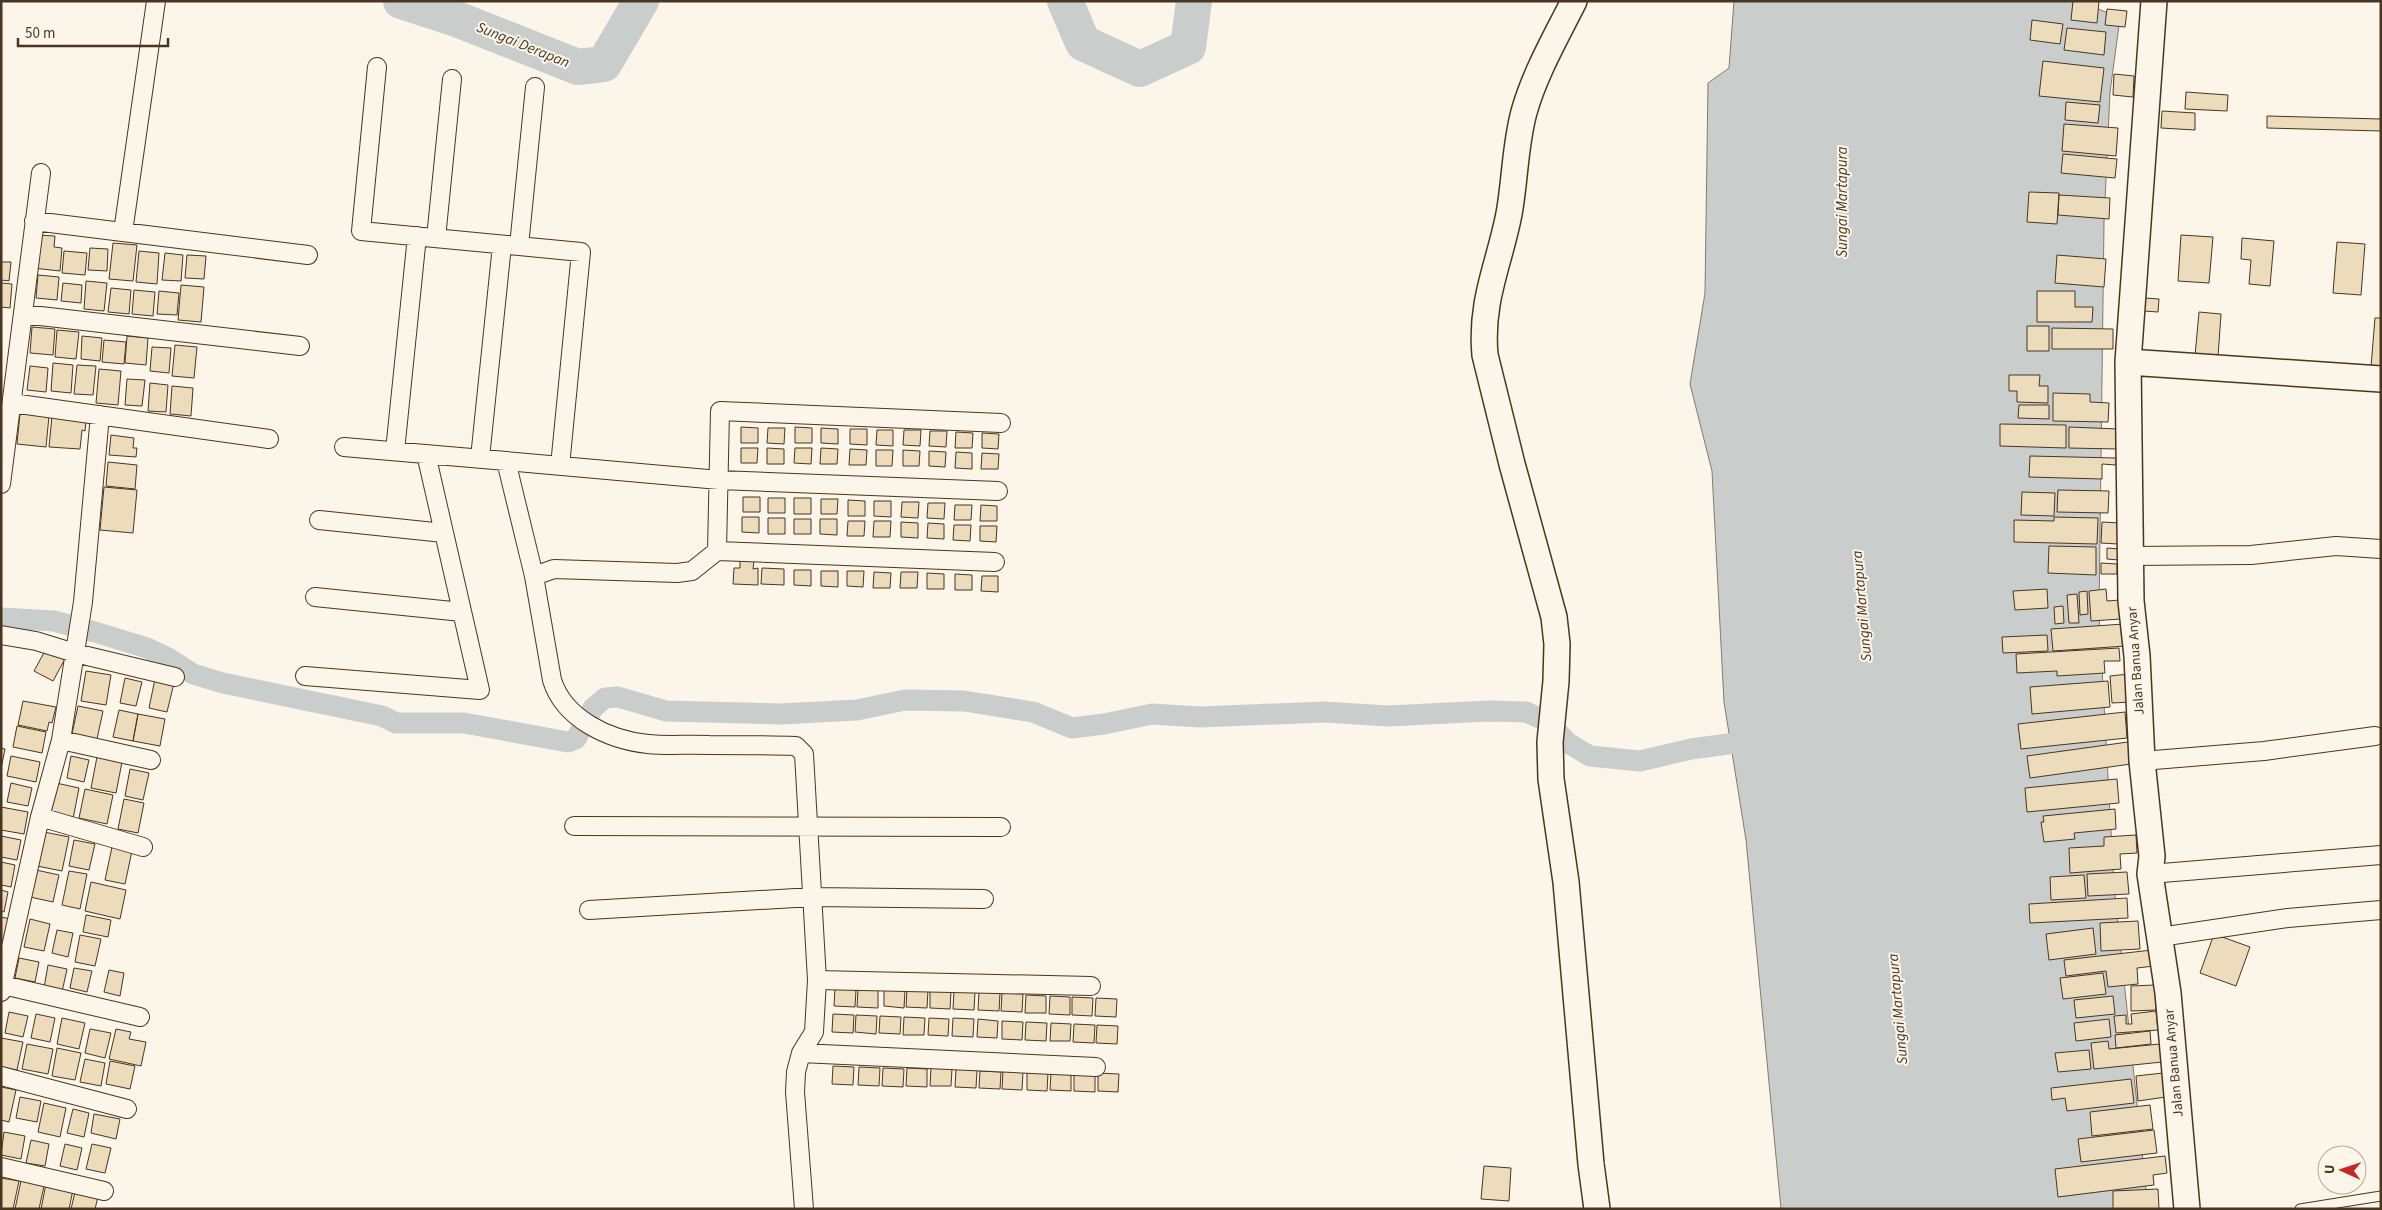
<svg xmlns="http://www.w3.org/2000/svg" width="2382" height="1210" viewBox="0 0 2382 1210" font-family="'Source Sans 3',sans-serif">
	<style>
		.water { fill: #c9cecd; stroke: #887966 }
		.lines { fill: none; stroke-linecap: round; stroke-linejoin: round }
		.canal { stroke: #c9cecd; stroke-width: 21 }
		.river { stroke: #c9cecd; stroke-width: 36 }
		.building { fill: #ecdcbc; stroke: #4a3520 }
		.lane-casing { stroke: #4a3520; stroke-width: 11 }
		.street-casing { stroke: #4a3520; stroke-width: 20 }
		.secondary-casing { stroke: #4a3520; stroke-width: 28 }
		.lane { stroke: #fbf6e9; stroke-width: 9 }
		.street { stroke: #fbf6e9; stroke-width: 18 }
		.secondary { stroke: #fbf6e9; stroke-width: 25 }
		.labels { text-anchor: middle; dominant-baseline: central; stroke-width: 4; stroke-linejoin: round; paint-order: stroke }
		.street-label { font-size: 14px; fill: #4a3520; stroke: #fbf6e9 }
		.water-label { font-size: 15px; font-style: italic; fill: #4a3520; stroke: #fbf6e9 }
	</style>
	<rect width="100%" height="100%" fill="#fbf6e9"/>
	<path class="water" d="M1734,1h345l41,17 -10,74 -6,130 -5,392 15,271 34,324h-367l-35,-369 -22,-138 -12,-231 -22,-87 15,-91 3,-210 21,-15z"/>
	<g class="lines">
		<path class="canal" d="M1,618l53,3 41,11 52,16 23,11 23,15 30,9 159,33 14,7h68l104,19 8,-3 17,-31 12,-10 13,-1 48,14 115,3 76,-4 48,-10 59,1 69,11 39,16 32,-4 48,-10 48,3 124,-5 64,4 101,-5 37,1 22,10 20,21 22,13 50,5 51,-12 67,-9"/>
		<path class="river" d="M401,1l58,19 119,47 26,-3 37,-63
			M1065,1l18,42 57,26 48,-22 6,-46"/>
	</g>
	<path class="building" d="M2073,1h26l-2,22 -26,-3z
		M2107,9l20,2 -2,16 -20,-2z
		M2032,20l31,4 -3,20 -30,-4z
		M2067,28l39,4 -2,23 -40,-5z
		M2043,61l61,7 -4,34 -61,-6z
		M2114,74l20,2 -1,21 -20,-2z
		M2186,92l42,3 -1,16 -42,-2z
		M2066,102l34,3 -2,18 -33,-3z
		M2162,111l33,2v17l-34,-2z
		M2267,116l114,3v12l-114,-3z
		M2064,124l54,4 -2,28 -54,-5z
		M2063,154l54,5 -2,19 -54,-5z
		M2029,192l30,1 -2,31 -30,-2z
		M2059,195l51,3 -1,21 -51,-4z
		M36,235l19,1 -1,11 8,1 -2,23 -27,-3z
		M2181,235l32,2 -4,46 -31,-2z
		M2242,238l32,3 -4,45 -21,-2 2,-24 -10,-1z
		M2337,242l28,2 -4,51 -28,-2z
		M113,243l24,2 -4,36 -24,-2z
		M90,248l18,1 -1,22 -19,-1z
		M64,251l23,2 -2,22 -23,-2z
		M139,251l20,2 -2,31 -21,-2z
		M165,253l18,2 -2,26 -19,-1z
		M187,255l19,1 -2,23 -19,-1z
		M2057,255l49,4 -2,28 -49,-4z
		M1,262h10l-2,19 -8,-1z
		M38,275l21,2 -2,23 -21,-2z
		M86,281l21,2 -3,28 -20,-2z
		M1,283l11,1 -2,24 -9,-1z
		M63,283l19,2 -1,18 -20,-2z
		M181,285l23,2 -3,35 -23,-2z
		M111,288l20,2 -2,24 -21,-2z
		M134,290l21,2 -2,24 -21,-2z
		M159,291l20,2 -2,22 -20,-1z
		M2037,291h38v16h18l-1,15h-55z
		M2145,298l14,1 -1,13 -14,-1z
		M2199,312l22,2 -3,43 -23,-1z
		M2375,318h6v50l-10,-1z
		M2027,326h22v25h-22z
		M32,327l23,2 -2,26 -23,-2z
		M2052,328l61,1v20h-61z
		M57,330l22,2 -3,27 -21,-2z
		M82,336l20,2 -2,23 -19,-2z
		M127,336l21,2 -2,27 -21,-2z
		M104,340l22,2 -2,22 -22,-2z
		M175,345l22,2 -3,31 -22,-2z
		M152,347l19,1 -2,25 -19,-2z
		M53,363l20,2 -2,28 -20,-2z
		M77,365l19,1 -3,29 -19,-1z
		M30,366l18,2 -2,24 -19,-2z
		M99,369l22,2 -3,34 -22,-2z
		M2009,375h31l-1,11h9v17l-31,-1v-11h-8z
		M127,379l18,1 -3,26 -17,-1z
		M150,383l18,2 -2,27 -18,-1z
		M172,386l21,2 -2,28 -21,-2z
		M2053,393l37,1v8l19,1 -1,19 -55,-1z
		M2019,405h30v14l-31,-1z
		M20,413l29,3 -3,31 -29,-3z
		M52,416l34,4 -1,11 -3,-1 -2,19 -31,-2z
		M2000,424l66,1v23l-66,-2z
		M741,427l17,1v15h-17z
		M795,427l17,1v15h-17z
		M2069,427l50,2 -1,20 -49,-1z
		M768,428h17l-1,16 -17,-1z
		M821,428l17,1v15l-17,-1z
		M850,429h17v16l-17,-1z
		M877,430h16v16l-17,-1z
		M904,430h17l-1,16 -17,-1z
		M930,431h17l-1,16 -17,-1z
		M956,432l17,1 -1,15h-17z
		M982,433l17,1 -1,15 -16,-1z
		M111,435l23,3 -1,10h4l-1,9 -27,-2z
		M741,448h17l-1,15h-16z
		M767,448l17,1v15h-17z
		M795,448h17l-1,16 -17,-1z
		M821,448l17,1 -1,15h-17z
		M850,449l17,1 -1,15h-17z
		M876,450h17l-1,16h-16z
		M903,450l17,1 -1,15h-16z
		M929,451l17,1 -1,15 -16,-1z
		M956,452l16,1v16l-17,-1z
		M982,453l17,1 -1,15h-17z
		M2030,456l86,2v7l-14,-1v15l-73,-2z
		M108,462l29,3 -2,24 -29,-3z
		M104,487l33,3 -4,43 -33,-3z
		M2058,490l51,1 -1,22 -51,-1z
		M2022,492l33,1 -1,23 -33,-1z
		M743,497h17v15h-17z
		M768,498h17v15h-17z
		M794,498h17v16h-17z
		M821,499h17l-1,15h-16z
		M848,500l17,1v15h-17z
		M874,501h17v16l-17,-1z
		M902,502h17l-1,16 -17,-1z
		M928,503h17l-1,16 -17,-1z
		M955,505h17l-1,15h-17z
		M981,505l16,1v15h-17z
		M742,517h17v16l-17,-1z
		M2054,517l44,1 -1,26 -83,-2v-22l40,1z
		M768,518h17v16h-17z
		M794,519h17v15h-17z
		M820,519h17v16l-17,-1z
		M848,521h17l-1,15h-17z
		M874,521h17l-1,16h-17z
		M901,522l17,1v15l-17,-1z
		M2102,522l17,1 -1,21 -17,-1z
		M928,523l16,1v15l-17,-1z
		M954,525h17l-1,16 -17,-1z
		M980,526h17l-1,16 -16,-1z
		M2049,546l47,1v28l-48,-2z
		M2107,548l13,1 -1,11 -12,-1z
		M740,560l14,1 -1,8 5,-1v17l-25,-1 1,-16h6z
		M2101,563l16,1v10h-16z
		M762,568l22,1v16l-23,-1z
		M794,570h17v16l-17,-1z
		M821,571h17v16l-17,-1z
		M847,571h17l-1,16 -16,-1z
		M874,572l17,1 -1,15h-17z
		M901,572h17l-1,16h-17z
		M927,573l17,1v15h-17z
		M955,574l17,1v15h-17z
		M982,576h16v16l-17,-1z
		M2047,589l1,19 -33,2 -2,-19z
		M2106,589l1,12 13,-1 1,19 -30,2 -2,-30z
		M2087,591l1,23 -8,1 -1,-23z
		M2077,594l2,29h-10l-2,-28z
		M2063,606l1,17 -9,1 -1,-17z
		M2124,624l2,22 -73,5 -2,-22z
		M2047,635l1,16 -45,2 -1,-16z
		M2119,648l1,13h-16l1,12 -48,3v-5l-40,2 -1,-19z
		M46,649l19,10 -12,22 -19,-10z
		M86,671l25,4 -5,30 -25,-4z
		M2129,674l2,28 -19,1 -2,-27z
		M125,678l17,4 -6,24 -16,-3z
		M155,679l19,4 -7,29 -18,-4z
		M2108,681l2,26 -78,7 -2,-27z
		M23,701l33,6 -4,16 -3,-1 -2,9 -29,-6z
		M78,706l25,5 -6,28 -25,-5z
		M119,710l19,4 -5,27 -20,-4z
		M2125,712l2,26 -106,11 -3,-25z
		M138,714l27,5 -5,27 -27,-5z
		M17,726l29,6 -4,21 -29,-6z
		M2128,742l3,22 -101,14 -3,-22z
		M1,748l4,1 -4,20z
		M11,756l29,6 -4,20 -29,-6z
		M71,756l18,4 -5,22 -17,-4z
		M97,757l25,5 -6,31 -25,-5z
		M130,769l19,4 -6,27 -18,-4z
		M2117,779l2,24 -92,9 -2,-24z
		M11,783l21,5 -4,18 -21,-4z
		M56,783l23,5 -6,31 -23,-5z
		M85,789l28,6 -6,29 -28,-6z
		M124,799l20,4 -6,30 -20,-4z
		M1,807l27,5 -4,22 -23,-4z
		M2115,809l1,20 -42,4 1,6 -31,3 -3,-20h3l-1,-6z
		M44,832l25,5 -7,34 -25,-5z
		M2136,835l1,18 -17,1 1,15 -51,4 -1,-25 35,-2v-9z
		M1,836l20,4 -4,20 -16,-3z
		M74,840l21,4 -6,26 -20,-4z
		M112,847l20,4 -7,33 -20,-4z
		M1,862l14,3 -4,22 -10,-2z
		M36,870l23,5 -6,27 -23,-5z
		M69,871l18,3 -7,35 -18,-4z
		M2127,872l2,22 -41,2 -1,-22z
		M2084,875l2,23 -35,2 -1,-23z
		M91,882l35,8 -6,29 -35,-8z
		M1,890l7,2 -4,20 -3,-1z
		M2127,898l1,20 -98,5 -1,-19z
		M86,915l25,5 -3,17 -25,-5z
		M1,917l9,2 -5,21 -4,-1z
		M30,919l20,5 -6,27 -20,-4z
		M2138,921l2,28 -39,2 -1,-28z
		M2093,928l3,26 -47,6 -3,-26z
		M57,930l16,3 -5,24 -16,-4z
		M2214,934l36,13 -14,39 -36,-13z
		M80,935l21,4 -6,27 -20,-4z
		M2152,950l2,16 -17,2 1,16 -30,3 -2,-16 -40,5 -2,-16z
		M19,958l20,4 -4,20 -20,-4z
		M48,965l19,4 -5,23 -18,-4z
		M74,968l18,3 -5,21 -17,-4z
		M109,970l15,3 -4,23 -16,-4z
		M2103,973l3,21 -43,5 -3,-21z
		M2155,985l1,25 -25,1v-25z
		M835,988l21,2 -1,17 -21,-1z
		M858,989l20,1v18l-21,-1z
		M884,989l21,1 -1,18 -20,-2z
		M907,989l21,1 -1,18 -21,-1z
		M930,990l21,1 -1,18 -20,-1z
		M954,991l21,1 -1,18 -21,-1z
		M979,992l21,1 -1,18 -21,-1z
		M1002,993l21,1 -1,18 -21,-1z
		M1026,995l20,1v17h-21z
		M1050,996l20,1v18l-21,-1z
		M2113,996l2,18 -39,4 -2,-18z
		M1072,997l21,1 -1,18 -20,-1z
		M1096,998l21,1 -1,18 -21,-1z
		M2156,1011l2,19 -42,3 -2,-17 12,-1v9h6l-1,-10z
		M9,1012l19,4 -5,21 -18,-4z
		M36,1014l19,4 -5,24 -19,-4z
		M833,1014l21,1 -1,18 -21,-1z
		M856,1015l21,1 -1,18 -21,-2z
		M880,1016l21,1 -1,17 -21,-1z
		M904,1017l21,1 -1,17h-21z
		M62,1018l23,5 -6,26 -22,-5z
		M929,1018l20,1 -1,17 -20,-1z
		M953,1018l21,1 -1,18 -21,-1z
		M978,1019l20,2 -1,17 -20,-1z
		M2109,1019l2,18 -35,4 -2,-18z
		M1002,1021l21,1 -1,18 -20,-1z
		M1026,1022l21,1 -1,18 -21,-1z
		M1051,1023l20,1 -1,17h-20z
		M1074,1024l21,1 -1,18 -21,-1z
		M1097,1025l21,1 -1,18 -21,-1z
		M90,1029l21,4 -6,25 -20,-5z
		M116,1029l15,3 -2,7 17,3 -5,24 -32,-7z
		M2150,1031l1,13 -35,4 -1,-13z
		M1,1038l22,4 -6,28 -16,-3z
		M2108,1041l1,8 51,-5 2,18 -68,7 -3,-26z
		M27,1044l26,5 -5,25 -26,-5z
		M57,1048l24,5 -6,27 -23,-4z
		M2089,1050l2,19 -33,3 -3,-19z
		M85,1059l20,4 -4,23 -21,-4z
		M110,1061l25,5 -5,23 -24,-5z
		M833,1066l21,1 -1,18 -21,-1z
		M859,1067l21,1 -1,18 -21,-1z
		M883,1068l21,1 -1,18 -21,-1z
		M907,1068l20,1v18l-21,-1z
		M931,1068l21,1 -1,17h-21z
		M956,1069l21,1 -1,18 -21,-1z
		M980,1071l21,1 -1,17 -21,-1z
		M1003,1071l20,1 -1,18 -20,-1z
		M1027,1072l21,1 -1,18 -20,-1z
		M1051,1072l20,1v18l-21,-1z
		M1074,1073l21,1v18l-21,-1z
		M1098,1073l21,1 -1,18 -20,-1z
		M2163,1073l3,24 -28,4 -2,-25z
		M2131,1079l3,24 -67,8 -2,-13 -13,2 -1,-12z
		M1,1087l15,3 -7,32 -8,-2z
		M20,1097l21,4 -4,21 -21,-4z
		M44,1103l22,5 -6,29 -22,-5z
		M2150,1105l3,24 -61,7 -2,-24z
		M73,1109l16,4 -5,24 -17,-4z
		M94,1114l26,5 -4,20 -25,-6z
		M2154,1130l3,23 -76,9 -3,-23z
		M4,1132l21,4 -4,23 -20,-4z
		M31,1140l18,4 -4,22 -19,-3z
		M65,1144l17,4 -5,22 -17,-4z
		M92,1144l19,4 -6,25 -19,-4z
		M2165,1156l2,17 -14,2 1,10 -96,12 -3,-28z
		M1484,1166l27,2 -2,33 -28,-2z
		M1,1178l18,3 -6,28h-12z
		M21,1181l23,5 -5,23h-24z
		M46,1184l27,6 -4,19h-28z
		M2158,1189l1,20h-46v-18z
		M75,1192l23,5 -3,12h-24z"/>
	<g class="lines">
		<g class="lane-casing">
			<path id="lane" d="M2300,1209l81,-13"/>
		</g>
		<g class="street-casing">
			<path id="street" d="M377,67l-16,164 220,21 -21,214
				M34,221l274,34
				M123,232l33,-231
				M436,238l16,-159
				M519,246l16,-159
				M23,314l277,32
				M12,403l257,36
				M344,447l162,14 28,115 18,104c12,39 57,60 96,64 20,2 40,0 61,1 29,0 58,0 87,1l8,8 13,226 -3,52 -13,21 -5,19 -1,20 9,117
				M395,451l22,-215
				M480,458l22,-213
				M506,461l213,19 279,11
				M1,484l40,-311
				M319,520l125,13
				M717,551l3,-140 281,12
				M2130,556l121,-1 85,-9 45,3
				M534,576l20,-7 123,4 15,-2 25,-20 278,11
				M315,597l147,15
				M1,635l35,6 39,12 100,24
				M305,676l175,14 -54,-236
				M61,740l90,20
				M2142,761l122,-10 111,-15
				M40,817l103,30
				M574,826l427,1
				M2150,874l231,-19
				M589,910l223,-13 172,2
				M2160,937l128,-19 93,-8
				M817,980l274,6
				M3,985l137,32
				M1,992l39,-175 21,-77 22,-138 17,-187
				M801,1053l295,14
				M1,1076l126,33
				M1,1167l103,24"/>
		</g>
		<g class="secondary-casing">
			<path id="secondary" d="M1574,1c-18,36 -39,72 -50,111 -9,33 -9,69 -15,102 -10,51 -29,87 -24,141l27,109 42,153 3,27 -1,37 -6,61 1,37 15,103 25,282 6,45
				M2154,1l-26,361 3,239 6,55 5,105 10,95 -2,18 18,119 19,216
				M2128,362l253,17"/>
		</g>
		<use href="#lane" class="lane"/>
		<use href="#street" class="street"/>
		<use href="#secondary" class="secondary"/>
	</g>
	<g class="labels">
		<g class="street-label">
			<text transform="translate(2136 661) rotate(-94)">Jalan Banua Anyar</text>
			<text transform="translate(2174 1063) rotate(-95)">Jalan Banua Anyar</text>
		</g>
		<g class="water-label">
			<text transform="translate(523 45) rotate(22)">Sungai Derapan</text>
			<text transform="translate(1842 202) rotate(-90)">Sungai Martapura</text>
			<text transform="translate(1862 606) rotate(-95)">Sungai Martapura</text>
			<text transform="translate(1898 1009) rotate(-95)">Sungai Martapura</text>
		</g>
	</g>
	<rect width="2382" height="1210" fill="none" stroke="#4a3520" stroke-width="5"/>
	<g transform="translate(2342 1170) rotate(273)"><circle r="24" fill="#fbf6e9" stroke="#b4a999"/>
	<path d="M0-4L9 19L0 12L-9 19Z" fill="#c62828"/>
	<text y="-8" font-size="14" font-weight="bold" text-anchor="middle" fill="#4a3520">U</text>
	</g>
	<path d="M18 38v8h150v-8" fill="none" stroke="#4a3520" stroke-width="2.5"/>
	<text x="25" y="38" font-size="15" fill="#4a3520" stroke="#fbf6e9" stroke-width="4" paint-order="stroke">50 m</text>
</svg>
